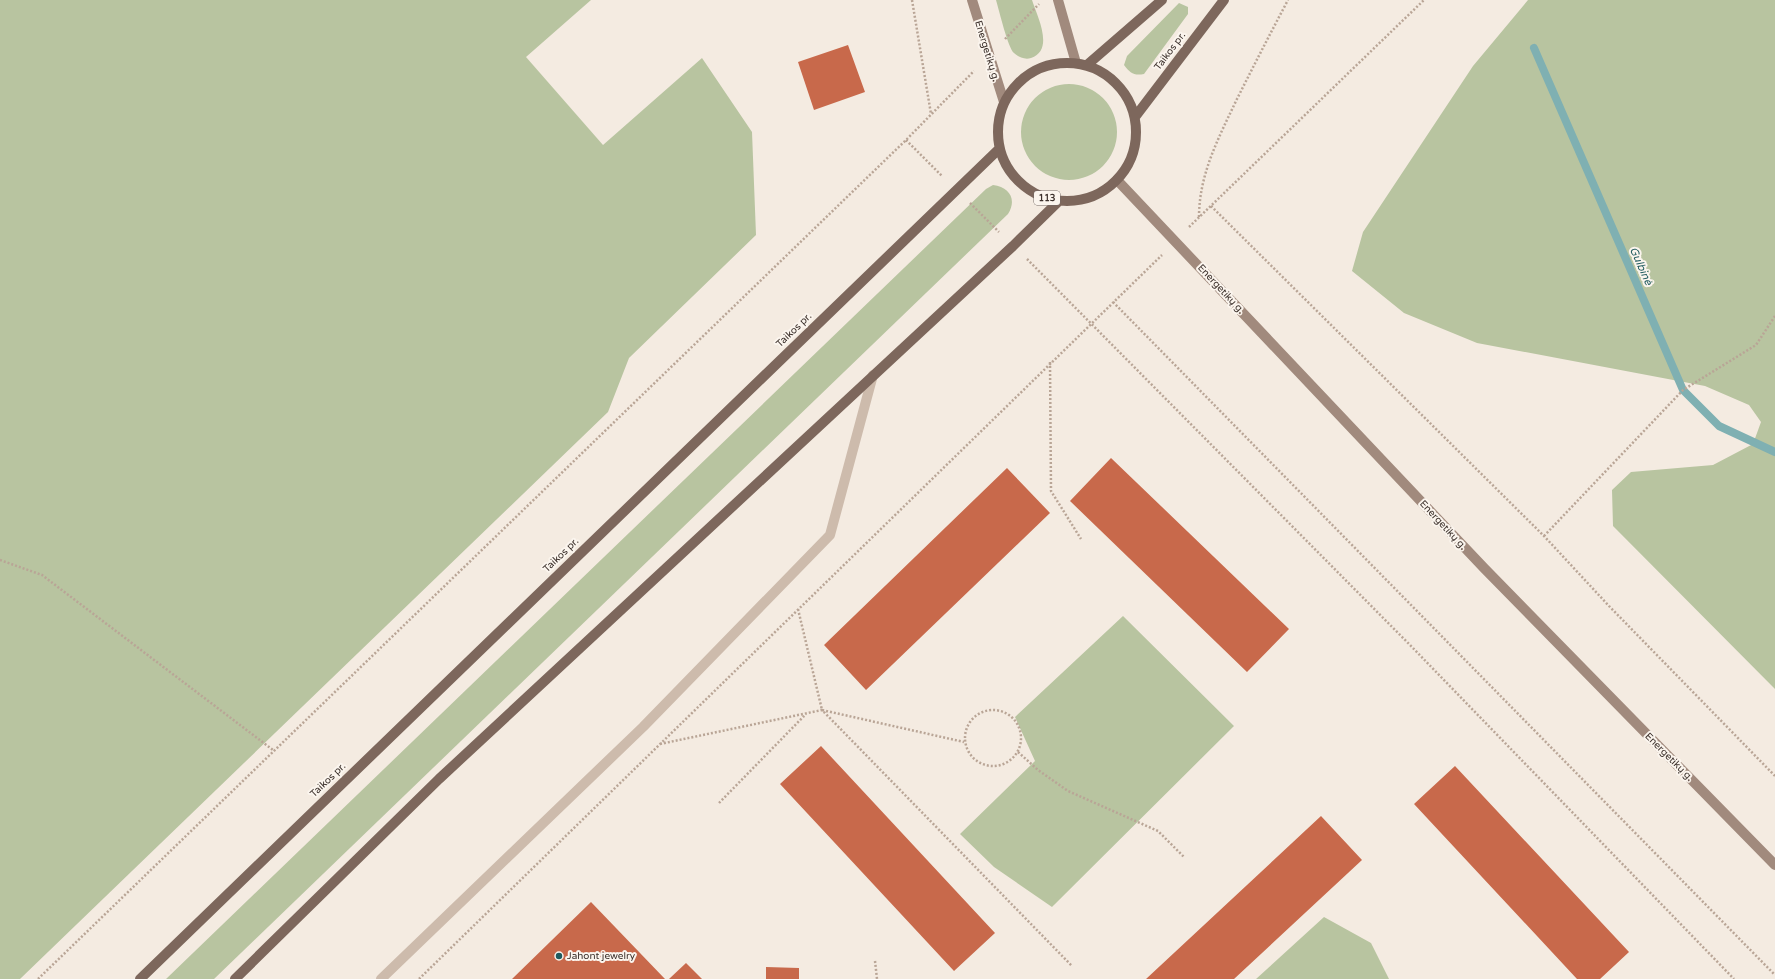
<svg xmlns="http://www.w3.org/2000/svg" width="1775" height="979" viewBox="0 0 1775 979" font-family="'Varela Round',sans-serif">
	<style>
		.green { fill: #b8c4a0 }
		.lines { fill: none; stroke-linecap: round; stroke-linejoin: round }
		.stream { stroke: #7fb0b2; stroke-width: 8 }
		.building { fill: #c8694b }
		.path { stroke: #b9a596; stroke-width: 2.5; stroke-dasharray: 2 2; stroke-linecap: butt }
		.street { stroke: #cdbbac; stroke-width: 10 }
		.secondary { stroke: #a18a7d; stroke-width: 10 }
		.primary { stroke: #7d675c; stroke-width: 10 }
		.poi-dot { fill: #1f5a5e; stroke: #fbf5ee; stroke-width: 1.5 }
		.labels { text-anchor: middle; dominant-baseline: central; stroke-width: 4; stroke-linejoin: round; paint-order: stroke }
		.shield { fill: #fbf5ee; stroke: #756b66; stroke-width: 1 }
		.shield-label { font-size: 9px; font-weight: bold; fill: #3b302b }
		.street-label { font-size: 10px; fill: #3b302b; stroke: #fbf5ee }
		.poi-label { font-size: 10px; fill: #3b302b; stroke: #fbf5ee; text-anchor: start }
		.water-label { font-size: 11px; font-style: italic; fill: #1f5a5e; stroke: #fbf5ee }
	</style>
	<rect width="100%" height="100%" fill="#f4ebe1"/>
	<path class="green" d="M0,0h591l-65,57 77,88 99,-87 50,74 4,103 -127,123 -21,54 -588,567h-20z
		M996,0h36c5,16 23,50 -1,58 -6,2 -13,-1 -17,-5 -6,-5 -15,-43 -18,-53z
		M1528,0h247v689l-162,-163 -1,-36 19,-18 82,-7 40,-21 8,-22 -12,-17 -44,-19 -228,-43 -73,-30 -52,-42 11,-39 110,-166z
		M1179,3l9,4v7l-44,60c-10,2 -14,-1 -20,-9l3,-9z
		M1021 132a48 48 0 1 1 96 0a48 48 0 1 1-96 0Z
		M993,185c17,2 24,15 15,29l-794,765h-48l820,-790z
		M1123,616l111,110 -182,181 -58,-40 -34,-33 75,-73 -20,-44z
		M1324,917l47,26 18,36h-133z"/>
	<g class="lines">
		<path class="stream" d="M1534,48l149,342 36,36 56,26"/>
	</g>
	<path class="building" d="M848,45l17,47 -51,18 -16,-48z
		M1111,458l178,171 -42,43 -177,-171z
		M1007,468l43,45 -184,177 -42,-45z
		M821,746l174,187 -41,38 -174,-187z
		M1455,766l174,186 -29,27h-23l-163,-175z
		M1321,816l41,44 -128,119h-88z
		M591,902l74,77h-153z
		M686,963l16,16h-33z
		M766,967l33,1v11h-33z"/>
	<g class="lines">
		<path class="path" d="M912,0l19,114
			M1005,39l34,-35
			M906,140l36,36
			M970,203l29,29
			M1211,206l333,330 65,70 166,170
			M1199,217c0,-42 19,-78 37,-116 17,-34 34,-67 52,-101
			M1189,227l235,-227
			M1027,259l383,386 324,334
			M1113,302l662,673
			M1050,362l1,129 30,48
			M1544,536l139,-146 73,-45 19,-29
			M0,560l42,15 231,175
			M798,609l24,101 142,32
			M965 738a28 28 0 1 1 56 0a28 28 0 1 1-56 0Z
			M660,744l162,-34 250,256
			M1018,752l20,18 30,21 90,40 26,26
			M719,803l87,-89
			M875,961l2,18
			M38,979l868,-839 68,-69
			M419,979l743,-724"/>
		<path class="street" d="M381,979l262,-252 187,-192 43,-160"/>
		<path class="secondary" d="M972,0l32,102
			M1058,0l18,63
			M1117,180l367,388 291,297"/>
		<path class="primary" d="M998 132a69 69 0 1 1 138 0a69 69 0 1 1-138 0Z
			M1087,65l75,-65
			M1135,117l89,-117
			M140,979l859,-830
			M235,979l204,-200 574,-533 46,-45"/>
	</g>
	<circle class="poi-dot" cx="559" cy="956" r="4"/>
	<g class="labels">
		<rect class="shield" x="1034" y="191" width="26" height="14" rx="3"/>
		<g class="shield-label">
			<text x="1047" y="198">113</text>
		</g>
		<g class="street-label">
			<text transform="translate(987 51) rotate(73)">Energetikų g.</text>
			<text transform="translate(1170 51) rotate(-53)">Taikos pr.</text>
			<text transform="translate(1221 289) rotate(47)">Energetikų g.</text>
			<text transform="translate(794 330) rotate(-44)">Taikos pr.</text>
			<text transform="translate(1443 525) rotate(47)">Energetikų g.</text>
			<text transform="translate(561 555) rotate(-44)">Taikos pr.</text>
			<text transform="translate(1669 757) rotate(45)">Energetikų g.</text>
			<text transform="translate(328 780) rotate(-44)">Taikos pr.</text>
		</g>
		<g class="poi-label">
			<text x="567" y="956">Jahont jewelry</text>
		</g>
		<g class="water-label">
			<text transform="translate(1641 266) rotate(66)">Gulbinė</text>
		</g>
	</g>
</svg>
